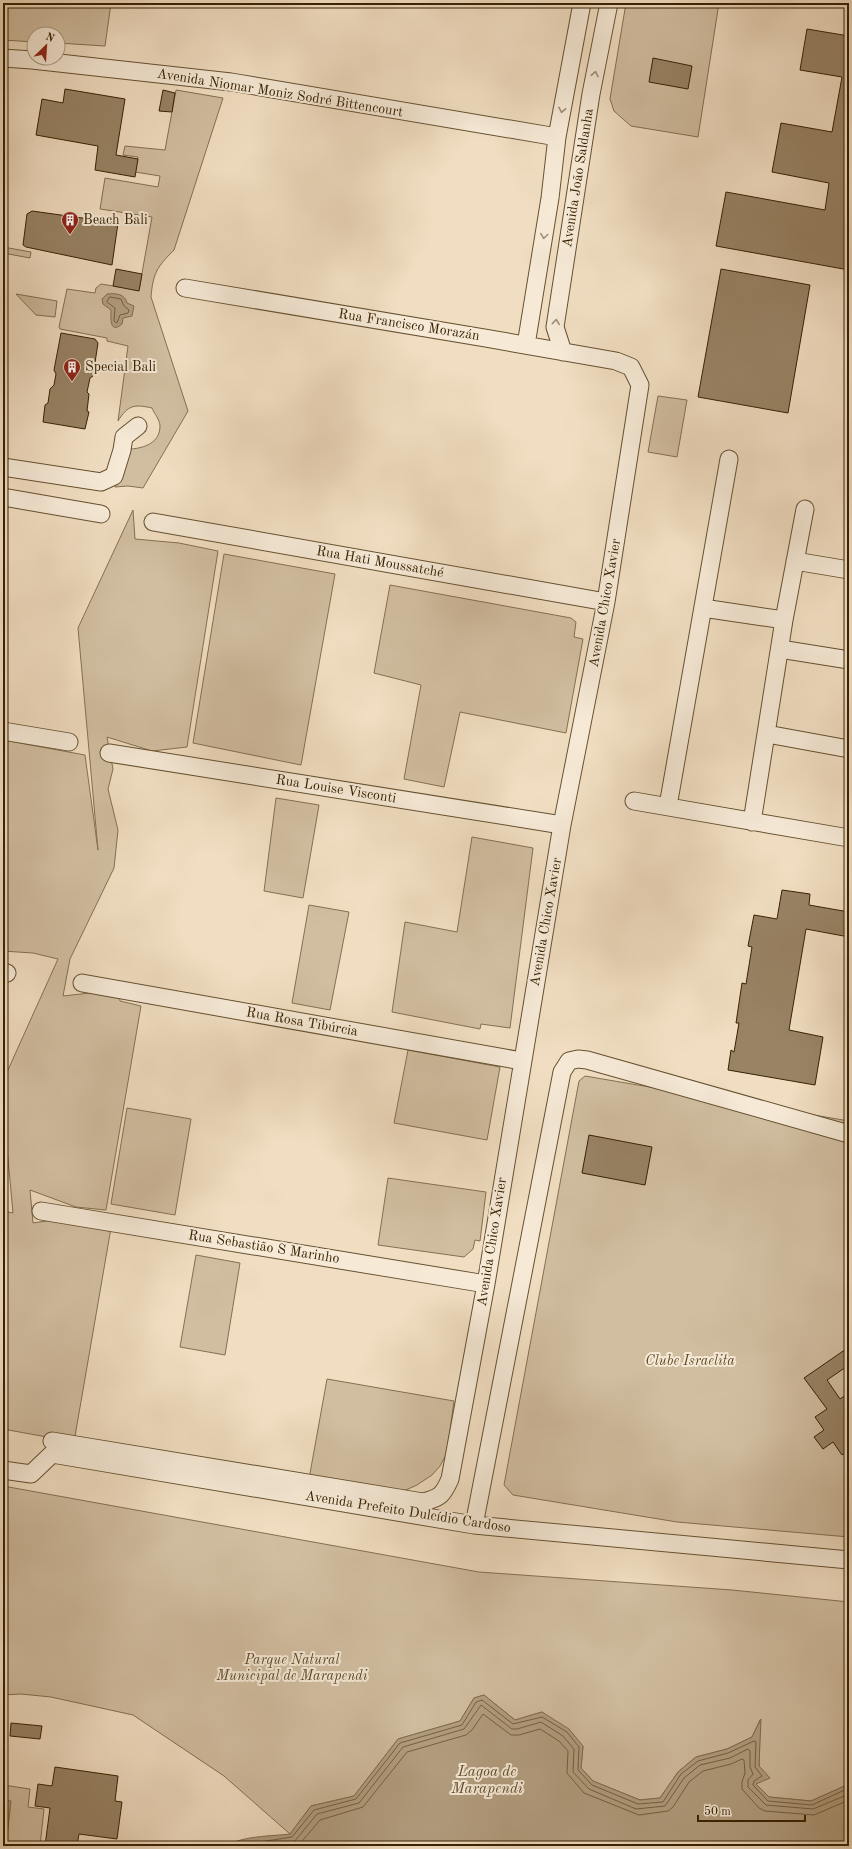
<svg xmlns="http://www.w3.org/2000/svg" width="852" height="1849" viewBox="0 0 852 1849" font-family="'Old Standard TT',serif">
	<style>
		.green { fill: #d1bea1; stroke: #847050 }
		.water { fill: #b29e80; stroke: #816c4d }
		.lines { fill: none; stroke-linecap: round; stroke-linejoin: round }
		.shore { stroke: #746040; stroke-width: 1 }
		.building { fill: #988365; stroke: #372100 }
		.minor-casing { stroke: #665030; stroke-width: 19 }
		.minor { stroke: #f6ead7; stroke-width: 17 }
		.oneway { stroke: #a09076 }
		.labels { text-anchor: middle; dominant-baseline: central; stroke-width: 4; stroke-linejoin: round; paint-order: stroke }
		.street-label { font-size: 14px; fill: #372100; stroke: #f6ead7 }
		.poi-label { font-size: 14px; fill: #372100; stroke: #f6ead7; text-anchor: start }
		.park-label { font-size: 14px; font-style: italic; fill: #5e4828; stroke: #f6ead7 }
		.water-label { font-size: 15px; font-style: italic; fill: #624d2d; stroke: #f6ead7 }
	</style>
	<rect width="100%" height="100%" fill="#f1dec2"/>
	<filter id="stains"><feTurbulence type="fractalNoise" baseFrequency=".005" numOctaves="4"/><feColorMatrix values="0 0 0 0 .2 0 0 0 0 .09 0 0 0 0 .02 0 0 0 .5 -.17"/></filter>
	<radialGradient id="worn" r=".72"><stop offset=".6" stop-color="#630" stop-opacity="0"/><stop offset="1" stop-color="#630" stop-opacity=".3"/></radialGradient>
	<path class="green" d="M3,3h108l-6,43 -47,-3v-9h-24v8l-31,-2z
		M626,3h93l-21,134 -67,-11 -17,-15 -4,-12z
		M176,90l47,8 -49,152c-17,17 -21,23 -23,47l37,114 -45,77 -15,-2 -13,1 16,-38c13,-1 29,-6 29,-23 0,-6 -6,-13 -8,-18 -18,-4 -24,-3 -34,13l10,-75 -21,-5v-3l-47,-9 -1,-2 8,-38 28,4 1,-5 5,-4 38,6 13,-73 -52,-8 5,-31 53,9 2,-11 -25,-4 3,-15 -15,-2 2,-9 40,4z
		M3,247l28,5 -1,6 -27,-5z
		M16,294l41,7 -2,16 -19,-2z
		M658,396l29,4 -10,57 -29,-5z
		M133,510l2,29 44,4 39,8 -31,196 -35,4 -45,-14 6,32 -5,20 10,41 -4,38 -44,91 -7,37 45,-5 11,2 1,8 21,5 -35,204 -30,-3 -46,-17 3,33 28,-4 50,9 -37,214 -71,-13v-218l10,2 -10,-108v-24l55,-122 -25,-6 -30,-2v-211l82,15 13,95 -20,-222z
		M224,554l111,20 -34,191 -108,-22z
		M390,585l181,33 5,4 -2,15 9,2 -17,94 -106,-21 -16,75 -40,-8 17,-94 -47,-12z
		M276,798l43,7 -16,93 -39,-7z
		M472,837l61,11 -23,180 -29,-4 -1,5 -88,-17 13,-90 52,10z
		M309,905l40,7 -19,98 -38,-7z
		M408,1050l92,17 -13,73 -93,-17z
		M585,1076l264,45v416l-172,-15 -164,-27 -9,-10 75,-404z
		M127,1108l64,11 -16,96 -64,-11z
		M388,1178l98,14 -6,49 -5,-1 -2,9 -9,8 -86,-12z
		M196,1255l44,8 -15,92 -45,-8z
		M327,1379l127,22 -7,52 -7,13 -8,9 -15,10 -11,5 -17,3 -80,-14z
		M3,1486l476,86 253,18 117,12v182l-38,17 -42,-4 -13,-13 3,-18 1,-46 -8,17 -25,12 -31,8 -18,15 -18,26 -20,2 -47,-19 -12,-13 2,-22 -41,-34 -27,8 -31,-25 -10,3 -14,23 -62,18 -44,57 -43,10 -21,28 -66,-58 -91,-61 -82,-18 -30,-3 -18,1z
		M3,1785l27,4 -2,18 16,2 -4,37h-37z"/>
	<path class="water" d="M107,294c9,-1 18,0 20,9l7,3 -2,10 -9,2 -1,6c-13,11 -11,-7 -11,-14l-8,-6 -1,-5z
		M484,1695l31,25 27,-8 27,17 14,17 -2,22 12,13 47,19 20,-2 18,-26 18,-15 31,-8 25,-12 9,-18 -2,47 11,12 -14,6 13,13 42,4 38,-17v62h-621c11,-10 46,-10 62,-12l21,-28 43,-10 44,-57 62,-18 14,-23z
		M3,1800l8,1 -5,45h-3z"/>
	<g class="lines">
		<path class="shore" d="M110,297l11,2 3,7 5,4 -1,3 -8,2 -3,8 -3,-2 1,-13 -8,-6z
			M234,1846l58,-9 22,-27 42,-11 44,-56 62,-18 14,-23 6,-2 31,24 29,-7 25,15 12,15 -1,23 14,15 46,19 25,-2 18,-28 17,-13 30,-8 26,-12 2,1 -1,25 7,9 -8,5 -1,4 15,16 44,4 37,-17
			M265,1846l29,-4 23,-28 42,-11 44,-56 61,-18 17,-24 31,24h5l24,-7 22,14 11,13 -1,23 16,17 47,20 29,-3 19,-28 16,-13 30,-7 18,-9 2,2v16l3,7 -5,6v7l18,18 47,4 36,-15
			M298,1846l22,-26 43,-13 44,-55 59,-17 6,-5 11,-16 28,21h8l21,-6 19,12 9,10 -1,22 17,20 55,22 29,-4 5,-4 16,-25 14,-11 28,-7 11,-5 2,1 1,13 -3,9v7l17,19 6,3 49,4 35,-15"/>
	</g>
	<path class="building" d="M807,29l42,7v234l-133,-24 10,-54 99,18 4,-27 -57,-11 9,-49 51,9 10,-55 -42,-7z
		M653,58l39,8 -4,23 -39,-7z
		M65,89l60,10 -9,56 22,4 -3,18 -40,-7 3,-24 -62,-11 6,-36 21,4z
		M163,90l12,3 -3,19 -13,-1z
		M32,211l86,12 -6,42 -86,-18 -3,-2 4,-31z
		M116,269l26,5 -3,17 -26,-5z
		M721,269l89,16 -22,128 -90,-16z
		M61,333l34,6 3,4 -5,33 -3,2 -3,14 2,2 -2,17 2,1 -4,17 -42,-7 2,-17 3,-2 2,-14 4,-4 2,-11 -2,-4z
		M782,890l28,4 -1,11 40,7v25l-43,-8 -17,101 34,7 -8,48 -87,-15 3,-20 3,2 5,-29h-3l6,-40 4,1 6,-37 -4,-1 6,-31 23,4z
		M589,1135l63,12 -7,38 -63,-12z
		M849,1347v18l-22,15 13,19 9,-6v57l-7,5 -9,-13 -10,7 -9,-12 10,-7 -9,-13 12,-8 -23,-31z
		M11,1723l31,3 -2,13 -30,-3z
		M55,1767l63,9 -3,25 7,1 -5,37 -38,-5 -2,12h-32l5,-38 -15,-2 3,-22 14,2z"/>
	<g class="lines">
		<g class="minor-casing">
			<path id="minor" d="M3,58l29,2 199,22 326,55
				M526,345l24,-147 7,-61 25,-134
				M563,352l-8,-25 36,-233 18,-91
				M3,467l98,15 13,-6 8,-26 2,-13 14,-11
				M3,497l98,17
				M153,522l453,80
				M795,561l54,9
				M703,608l81,12
				M780,649l69,11
				M3,731l66,11
				M767,734l82,15
				M109,753l453,72
				M634,801l215,37
				M668,806l61,-347
				M752,822l32,-202 21,-111
				M3,972l4,1
				M82,983l440,78
				M41,1211l445,73
				M52,1441l371,61c17,-4 20,-7 27,-23l36,-195 76,-459 44,-223 34,-217 -9,-18 -15,-6 -131,-23 -300,-50
				M3,1470l28,4 21,-20 422,71 375,35
				M474,1525l88,-453 7,-11 9,-2 9,1 262,74"/>
		</g>
		<use href="#minor" class="minor"/>
	</g>
	<defs><path id="oneway-chevron" d="M-2-3.5L2.5 0L-2 3.5" fill="none" stroke-width="1.6" stroke-linecap="round" stroke-linejoin="round"/></defs>
	<g class="oneway">
		<use href="#oneway-chevron" transform="translate(595 74) rotate(-79)"/>
		<use href="#oneway-chevron" transform="translate(562 110) rotate(101)"/>
		<use href="#oneway-chevron" transform="translate(544 236) rotate(98)"/>
		<use href="#oneway-chevron" transform="translate(556 322) rotate(-84)"/>
	</g>
	<defs>
		<g id="building-pin" transform="scale(0.9)"><path d="M0 17L-7.5 6A9.5 9.5 0 1 1 7.5 6Z" fill="#8f2418" stroke="#f6ead7"/><path d="M-4-6H4V6H1V3H-1V6H-4ZM-2.5-4.3h1.7v1.8h-1.7ZM.8-4.3h1.7v1.8H.8ZM-2.5-1h1.7V.8h-1.7ZM.8-1h1.7V.8H.8Z" fill="#fff"/></g>
	</defs>
	<g fill-rule="evenodd">
		<use href="#building-pin" x="70" y="220"/>
		<use href="#building-pin" x="72" y="367"/>
	</g>
	<g class="labels">
		<g class="street-label">
			<text transform="translate(280 93) rotate(9)">Avenida Niomar Moniz Sodré Bittencourt</text>
			<text transform="translate(578 178) rotate(-81)">Avenida João Saldanha</text>
			<text transform="translate(409 325) rotate(9)">Rua Francisco Morazán</text>
			<text transform="translate(380 562) rotate(10)">Rua Hati Moussatché</text>
			<text transform="translate(605 603) rotate(-80)">Avenida Chico Xavier</text>
			<text transform="translate(336 789) rotate(9)">Rua Louise Visconti</text>
			<text transform="translate(546 922) rotate(-80)">Avenida Chico Xavier</text>
			<text transform="translate(302 1022) rotate(10)">Rua Rosa Tibúrcia</text>
			<text transform="translate(492 1242) rotate(-81)">Avenida Chico Xavier</text>
			<text transform="translate(264 1247) rotate(9)">Rua Sebastião S Marinho</text>
			<text transform="translate(408 1512) rotate(9)">Avenida Prefeito Dulcídio Cardoso</text>
		</g>
		<g class="poi-label">
			<text x="83" y="220">Beach Bali</text>
			<text x="85" y="367">Special Bali</text>
		</g>
		<g class="park-label">
			<text x="690" y="1361">Clube Israelita</text>
			<text x="292" y="1660">Parque Natural<tspan x="292" dy="16">Municipal de Marapendi</tspan></text>
		</g>
		<g class="water-label">
			<text x="487" y="1772">Lagoa de<tspan x="487" dy="17">Marapendi</tspan></text>
		</g>
	</g>
	<rect width="852" height="1849" fill="none" stroke="#f1dec2" stroke-width="16"/>
	<rect x="4" y="4" width="844" height="1841" fill="none" stroke="#372100" stroke-width="2"/>
	<rect x="8" y="8" width="836" height="1833" fill="none" stroke="#372100"/>
	<g transform="translate(46 46) rotate(25)"><circle r="19" fill="#f6ead7" stroke="#aa9a81"/>
	<path d="M0-3L7 15L0 10L-7 15Z" fill="#8f2418"/>
	<text y="-6" font-size="11" font-weight="bold" text-anchor="middle" fill="#372100">N</text>
	</g>
	<path d="M698 1815v6h107v-6" fill="none" stroke="#372100" stroke-width="2"/>
	<text x="704" y="1815" font-size="12" fill="#372100" stroke="#f6ead7" stroke-width="3" paint-order="stroke">50 m</text>
	<rect width="100%" height="100%" filter="url(#stains)"/>
	<rect width="100%" height="100%" fill="url(#worn)"/>
</svg>
